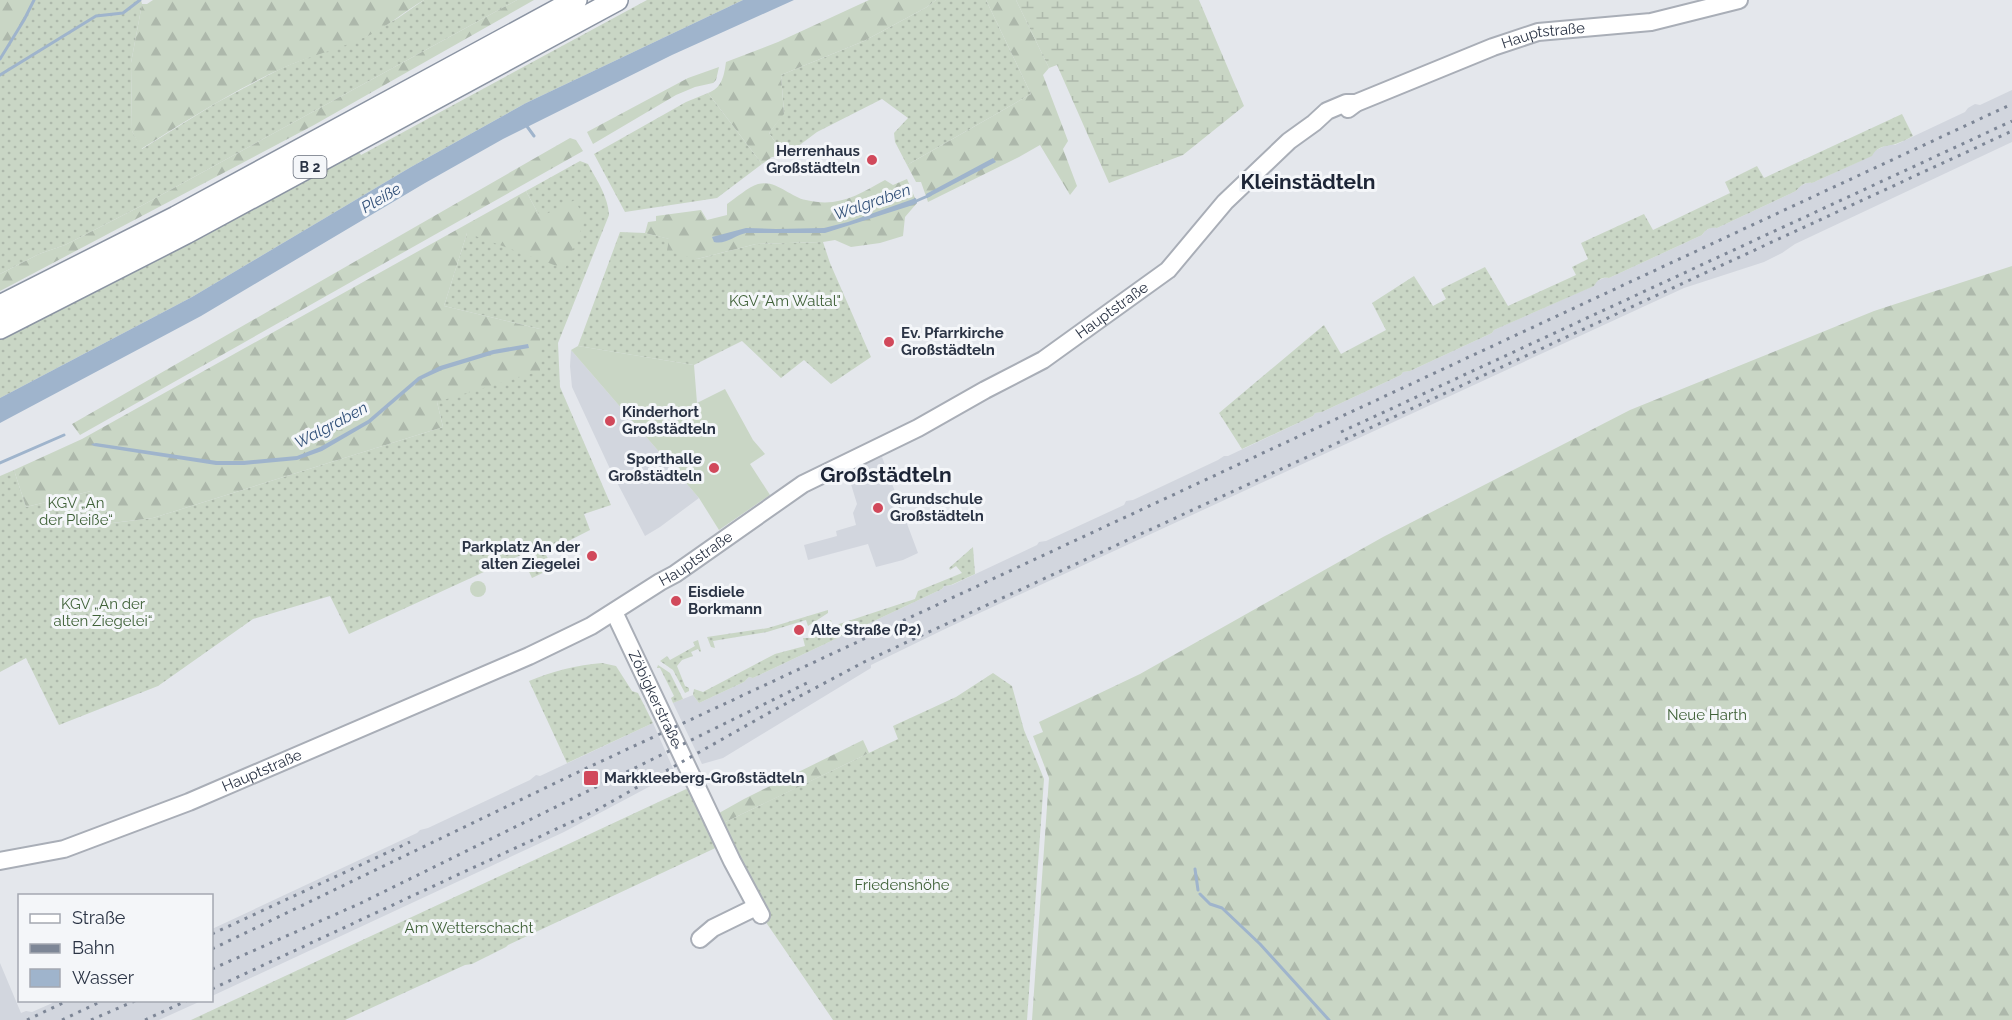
<svg xmlns="http://www.w3.org/2000/svg" width="2012" height="1020" viewBox="0 0 2012 1020" font-family="Raleway,sans-serif">
	<style>
		.built { fill: #d2d6de }
		.grass { fill: url(#grass-dots) }
		.forest { fill: url(#forest-firs) }
		.wetland { fill: url(#wetland-marsh) }
		.park { fill: url(#park-tufts) }
		.pitch { fill: #c9d6c5 }
		.water { fill: #9fb4cc }
		.lines { fill: none; stroke-linecap: round; stroke-linejoin: round }
		.stream { stroke: #9fb4cc; stroke-width: 3 }
		.secondary-casing { stroke: #a9aeb7; stroke-width: 20 }
		.highway-casing { stroke: #8b94a3; stroke-width: 24 }
		.secondary { stroke: #fff; stroke-width: 16 }
		.highway { stroke: #fff; stroke-width: 21 }
		.rail { stroke: #7d8696; stroke-width: 3; stroke-dasharray: 3 6; stroke-linecap: butt }
		.poi-dot { fill: #d1495b; stroke: #f4f6f9; stroke-width: 2 }
		.labels { text-anchor: middle; dominant-baseline: central; stroke-width: 6; stroke-linejoin: round; paint-order: stroke }
		.shield { fill: #f4f6f9; stroke: #676e7b; stroke-width: 1.5 }
		.shield-label { font-size: 14px; font-weight: bold; fill: #2b3445 }
		.street-label { font-size: 15px; fill: #2b3445; stroke: #f4f6f9 }
		.poi-label { font-size: 15px; font-weight: bold; fill: #2b3445; stroke: #f4f6f9; text-anchor: start }
		.park-label { font-size: 15px; fill: #3f6138; stroke: #f4f6f9 }
		.water-label { font-size: 16px; font-style: italic; fill: #34527a; stroke: #f4f6f9 }
		.district-label { font-size: 21px; font-weight: bold; fill: #1d2536; stroke: #f4f6f9 }
	</style>
	<defs>
		<pattern id="grass-dots" width="8" height="8" patternUnits="userSpaceOnUse" patternTransform="scale(1.5)"><rect width="8" height="8" fill="#c9d6c5"/><path d="M2 2h.1M6 6h.1" fill="none" stroke="#adb8ab" stroke-width="1.8" stroke-linecap="round"/></pattern>
		<pattern id="forest-firs" width="22" height="20" patternUnits="userSpaceOnUse" patternTransform="scale(1.5)"><rect width="22" height="20" fill="#c9d6c5"/><path d="M5 1l3.5 6h-7zM16 11l3.5 6h-7z" fill="#adb8ab"/></pattern>
		<pattern id="wetland-marsh" width="20" height="14" patternUnits="userSpaceOnUse" patternTransform="scale(1.5)"><rect width="20" height="14" fill="#c9d6c5"/><path d="M1 5h8M5 5V1M11 12h8M15 12V8" fill="none" stroke="#adb8ab"/></pattern>
		<pattern id="park-tufts" width="24" height="20" patternUnits="userSpaceOnUse" patternTransform="scale(1.5)"><rect width="24" height="20" fill="#c9d6c5"/><path d="M3 7l-1-3M5 7V3M7 7l1-3M15 17l-1-3M17 17v-4M19 17l1-3" fill="none" stroke="#adb8ab"/></pattern>
	</defs>
	<rect width="100%" height="100%" fill="#e4e7ec"/>
	<path class="built" d="M2012,90v52l-217,102 -13,9 -18,9 -80,26 -739,341 -74,36v3l-148,90 -21,6 -29,-61 20,-8 6,8 45,-21 5,-5 4,1 93,-44 5,-5 4,1 87,-41 2,-3 8,-1 85,-40 2,-3 7,-1 78,-36 2,-4 7,-1 85,-40 6,-4h4l85,-40 2,-3 7,-1 79,-37 2,-3 7,-1 82,-38 2,-3 99,-44 4,-5 7,-3h5l93,-43 3,-4 7,-4 5,1 79,-37 4,-5 7,-3h5l59,-27 3,-5 15,-7 6,1 70,-33 3,-4 7,-4 5,1z
		M571,350l128,148 -39,29 -15,9 -34,-65 -39,-84 -2,-21z
		M882,457l36,96 -15,7 -27,7 -8,-23 -60,16 -4,-15 33,-9 -1,-5 20,-6 -3,-12 4,-9 -10,-33z
		M653,723l22,50 -111,59 -352,164v-67l205,-96 3,-3 8,-2 102,-48 6,-5 4,1z
		M0,963l21,50 5,-2 6,1 25,-11h144l-42,19h-159z"/>
	<path class="grass" d="M34,0h107l1,4 -11,59 1,68 10,18 74,-46 66,-35 37,-15 48,-17 31,-18 26,-18h93l-376,206 -76,39 -26,9 -39,20v-215l24,-39z
		M647,0h96l-217,103 -115,64 -219,130 -192,101v-62l358,-186 3,5z
		M936,0h50l45,94 -124,71 -12,-23 -1,-9 14,-15 -26,-19 -65,33 -32,24 -16,-23 15,-20 -3,-38 83,-34 63,-34z
		M708,93l54,71 -45,34 -92,14 -31,-58 92,-52z
		M1902,114l11,22c-5,3 -10,5 -15,7 -9,4 -20,1 -26,13l-60,27c-7,-1 -11,2 -16,8l-79,37c-7,-1 -11,1 -15,7l-93,43c-7,-1 -11,1 -15,8l-100,44 -2,3 -82,38 -7,1 -2,3 -79,37 -7,1 -2,3 -71,33 -23,-36 105,-88 17,29 45,-24 -14,-27 42,-27 19,30 13,-7 -5,-10 44,-22 23,39 68,-31 -4,-8 16,-8 -7,-16 63,-29 9,16 77,-37 -5,-11 32,-16 7,12z
		M580,161l8,3c9,17 20,32 21,51l-51,128 2,44 51,118 -27,9 6,16 -45,23 8,15 -21,10 -11,-23 -172,79 -19,-38 -77,23 -95,67 -99,39 -33,-67 -26,14v-196l14,-6 12,37 65,-16 6,34 56,-7 290,-91 -6,-25 103,-73 -96,-23 23,-73 73,-16 -14,-26z
		M620,232l25,1 25,6 27,20 59,-15 67,-2 7,21 41,94 -40,27 -27,-24 -23,18 -39,-37 -48,24 -116,-19z
		M973,547l2,27 -24,11 -7,1 -2,3 -87,41 -4,-1 -5,5 -93,44 -4,-1 -5,5 -45,21 -6,-8 1,-6 9,3 72,-38 30,-8 -2,-8h9l14,-10 1,-5 4,-3 2,6 82,-27 3,-8 44,-18 -6,-7 -6,4 -1,-2z
		M828,610v3l-20,13 -2,-6 -39,12 -54,9 2,7 -4,-1 -4,-10 61,-9z
		M698,640l3,11 -1,1 -2,-3 -7,3 2,4 -11,4 -5,6 8,20 4,2v3l-4,2 -12,-23 -13,-9 7,-5 3,4 25,-14 -2,-4z
		M602,663l14,3 16,25 6,2 15,30 -86,40 -38,-82c24,-10 48,-16 73,-18z
		M658,665l12,8 13,26 -10,4 -2,-5 3,-2 -14,-28h-3z
		M993,673l19,13 12,44 20,49 -17,241h-194l-72,-105 -37,-71 -216,101 -2,2 -34,17 -7,1 -120,55h-154l506,-236 20,42 181,-87 -5,-13 63,-29z"/>
	<path class="forest" d="M0,0h34l-10,20 -24,39z
		M153,0h271c-19,11 -35,25 -54,35 -27,13 -58,20 -85,32 -51,23 -97,53 -144,82l-9,-18 -1,-68 11,-59h5z
		M517,0h17l-220,125 -314,166v-17l39,-20 26,-9 76,-39z
		M869,0h67l-9,7 -63,34 -83,34 3,39 -15,19 16,23 -13,1 -10,7 -54,-71c14,-5 16,-17 18,-31l52,-20z
		M986,0h30l33,68 -6,7 25,66 -5,8 14,37 -7,9 -30,-50 -21,12 -91,45 -7,-20h-5l-9,-17 124,-71z
		M719,67l-3,13 -3,3 -18,4 -19,8 -83,49 -6,-12 101,-54z
		M570,138l6,2 7,11 -503,284 -8,-11z
		M907,179l10,24 -12,14 -2,19 -23,7 -29,4 -16,-7 -12,2 -67,2 -59,15 -30,-8 2,-12 -24,-6 3,-11 8,-1v-5l45,-6 6,10 20,-5v-11c9,-6 21,-17 31,-20 18,-5 32,13 48,16 32,8 52,-5 79,-20l8,5z
		M526,191l14,26 35,-17 10,20 -20,49 -98,-36 -23,73 96,23v42l-103,31 6,25 -290,91 -57,7 -5,-34 -65,16 -12,-37 68,-31z
		M2012,266v754h-980l17,-242 -16,-42 10,-4 -4,-10 101,-48 243,-137 247,-127 244,-99z
		M863,740l6,13 -152,73 -5,-9 32,-18z"/>
	<path class="wetland" d="M1016,0h183l45,106 -61,49 -74,28 -52,-118 -8,3z"/>
	<path class="park" d="M470 589a8 8 0 1 1 16 0a8 8 0 1 1-16 0Z"/>
	<path class="pitch" d="M578,346l116,19 3,38 28,-14 28,51 12,14 -15,10 20,31 -51,35 -20,-32 -128,-148z"/>
	<path class="water" d="M743,0h51l-122,55 -169,84 -78,44 -224,133 -201,107v-25l192,-101 219,-130 115,-64z
		M993,158l3,4 -69,36 -1,-4z
		M916,198l1,5 -4,2 -88,28h-79c-11,2 -20,12 -32,9l-2,-5 34,-9 30,1 48,-1 24,-6z
		M528,344l1,4 -35,6 -52,16 -22,10 -50,43 -48,28 -25,9 -53,5h-28l-122,-19 -3,-2 5,-1 121,18h26l54,-5 23,-9 48,-27 50,-43 22,-11 53,-16z"/>
	<g class="lines">
		<path class="stream" d="M0,59l24,-39 10,-20
			M0,75l96,-59 27,-3 17,-13
			M526,125l8,11
			M914,202l16,-7
			M0,463l64,-28
			M1195,869l3,21
			M1200,894l10,10 12,4 38,36 69,76"/>
		<g class="secondary-casing">
			<g id="secondary">
				<path id="s1" d="M1348,109l8,-6 137,-56 45,-15 113,-10 88,-22"/>
				<path id="s2" d="M614,612l118,249 29,54"/>
				<path id="s3" d="M0,861l64,-12 125,-47 340,-146 62,-30 69,-44 15,-8 128,-90 115,-56 67,-38 58,-30 125,-90 57,-68 64,-61 25,-18 13,-12 19,-8h10"/>
				<path d="M700,939l13,-11 43,-21"/>
			</g>
		</g>
		<g class="highway-casing">
			<path id="highway" d="M0,306l176,-89 400,-217
				M0,328l186,-95 431,-233"/>
		</g>
		<use href="#secondary" class="secondary"/>
		<use href="#highway" class="highway"/>
		<path class="rail" d="M1341,432l671,-311
			M212,934l198,-92
			M212,949l362,-175 1438,-670
			M212,969l149,-66 448,-221
			M212,989l383,-178 179,-101 90,-48 1148,-531
			M27,1020l42,-20
			M62,1020l42,-20
			M91,1020l46,-20
			M145,1020l43,-20"/>
	</g>
	<g class="poi-dot">
		<circle cx="872" cy="160" r="6"/>
		<circle cx="889" cy="342" r="6"/>
		<circle cx="610" cy="421" r="6"/>
		<circle cx="714" cy="468" r="6"/>
		<circle cx="878" cy="508" r="6"/>
		<circle cx="592" cy="556" r="6"/>
		<circle cx="676" cy="601" r="6"/>
		<circle cx="799" cy="630" r="6"/>
		<rect x="583" y="770" width="16" height="16" rx="3"/>
	</g>
	<g class="labels">
		<rect class="shield" x="293.5" y="156" width="33" height="22" rx="4.5"/>
		<g class="shield-label">
			<text x="310" y="167">B 2</text>
		</g>
		<g class="street-label">
			<text stroke="none"><textPath href="#s1" startOffset="210">Hauptstraße</textPath></text>
			<text stroke="none"><textPath href="#s3" startOffset="1248">Hauptstraße</textPath></text>
			<text stroke="none"><textPath href="#s3" startOffset="762">Hauptstraße</textPath></text>
			<text stroke="none"><textPath href="#s2" startOffset="96">Zöbigkerstraße</textPath></text>
			<text stroke="none"><textPath href="#s3" startOffset="278">Hauptstraße</textPath></text>
		</g>
		<g class="poi-label">
			<text x="860" y="151" text-anchor="end">Herrenhaus<tspan x="860" dy="17">Großstädteln</tspan></text>
			<text x="901" y="333">Ev. Pfarrkirche<tspan x="901" dy="17">Großstädteln</tspan></text>
			<text x="622" y="412">Kinderhort<tspan x="622" dy="17">Großstädteln</tspan></text>
			<text x="702" y="459" text-anchor="end">Sporthalle<tspan x="702" dy="17">Großstädteln</tspan></text>
			<text x="890" y="499">Grundschule<tspan x="890" dy="17">Großstädteln</tspan></text>
			<text x="580" y="547" text-anchor="end">Parkplatz An der<tspan x="580" dy="17">alten Ziegelei</tspan></text>
			<text x="688" y="592">Eisdiele<tspan x="688" dy="17">Borkmann</tspan></text>
			<text x="811" y="630">Alte Straße (P2)</text>
			<text x="604" y="778">Markkleeberg-Großstädteln</text>
		</g>
		<g class="park-label">
			<text x="785" y="301">KGV "Am Waltal"</text>
			<text x="76" y="503">KGV „An<tspan x="76" dy="17">der Pleiße“</tspan></text>
			<text x="103" y="604">KGV „An der<tspan x="103" dy="17">alten Ziegelei“</tspan></text>
			<text x="1707" y="715">Neue Harth</text>
			<text x="902" y="885">Friedenshöhe</text>
			<text x="469" y="928">Am Wetterschacht</text>
		</g>
		<g class="water-label">
			<text transform="translate(381 198) rotate(-30)">Pleiße</text>
			<text transform="translate(872 202) rotate(-19)">Walgraben</text>
			<text transform="translate(331 425) rotate(-28)">Walgraben</text>
		</g>
		<g class="district-label">
			<text x="1308" y="181">Kleinstädteln</text>
			<text x="886" y="474">Großstädteln</text>
		</g>
	</g>
	<rect x="18" y="894" width="195" height="108" fill="#f4f6f9" stroke="#a4a8b1" stroke-width="1.5"/>
	<rect x="30" y="914" width="30" height="9" fill="#ffffff" stroke="#a4a8b1" stroke-width="1.5"/>
	<text x="72" y="924" font-size="18" fill="#2b3445">Straße</text>
	<rect x="30" y="944" width="30" height="9" fill="#7d8696" stroke="#a4a8b1" stroke-width="1.5"/>
	<text x="72" y="954" font-size="18" fill="#2b3445">Bahn</text>
	<rect x="30" y="969" width="30" height="18" fill="#9fb4cc" stroke="#a4a8b1" stroke-width="1.5"/>
	<text x="72" y="984" font-size="18" fill="#2b3445">Wasser</text>
</svg>
